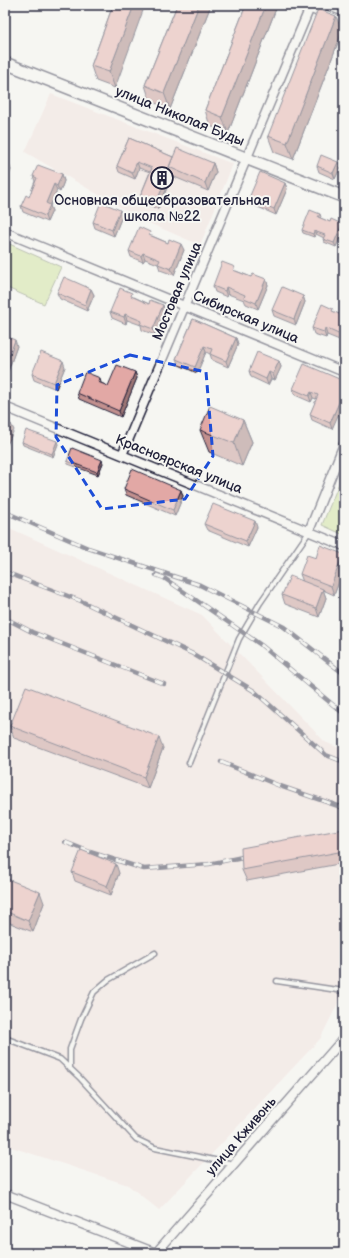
<svg xmlns="http://www.w3.org/2000/svg" width="349" height="1258" viewBox="0 0 349 1258" font-family="'Balsamiq Sans',sans-serif">
	<style>
		.built { fill: #f0dfdb }
		.green { fill: #cae095; stroke: #768168 }
		.lines { fill: none; stroke-linecap: round; stroke-linejoin: round }
		.lane-casing { stroke: #22223b; stroke-width: 7 }
		.street-casing { stroke: #22223b; stroke-width: 11 }
		.secondary-casing { stroke: #22223b; stroke-width: 14 }
		.lane { stroke: #f6f6f2; stroke-width: 4 }
		.street { stroke: #f6f6f2; stroke-width: 8 }
		.secondary { stroke: #f6f6f2; stroke-width: 11 }
		.rail-casing { stroke: #22223b; stroke-width: 4.5 }
		.rail { stroke: #f6f6f2; stroke-width: 3; stroke-dasharray: 9; stroke-linecap: butt }
		.wall { fill: #c2908e; stroke: #22223b }
		.shaded-wall { fill: #9e7674; stroke: #22223b }
		.building { fill: #e2a8a5; stroke: #22223b }
		.marked { fill: none; stroke: #1d4ed8; stroke-width: 3; stroke-dasharray: 8 5; stroke-linejoin: round }
		.labels { text-anchor: middle; dominant-baseline: central; stroke-width: 4; stroke-linejoin: round; paint-order: stroke }
		.street-label { font-size: 14px; fill: #22223b; stroke: #f6f6f2 }
		.poi-label { font-size: 14px; fill: #22223b; stroke: #f6f6f2 }
	</style>
	<rect width="100%" height="100%" fill="#f6f6f2"/>
	<filter id="ink" filterUnits="userSpaceOnUse"><feTurbulence type="fractalNoise" baseFrequency=".025" numOctaves="2"/><feDisplacementMap in="SourceGraphic" scale="8" xChannelSelector="R" yChannelSelector="G"/><feConvolveMatrix kernelMatrix="1 2 1 2 8 2 1 2 1" color-interpolation-filters="sRGB"/></filter>
	<g filter="url(#ink)">
		<path class="built" d="M51,94l182,70 -33,81 -58,-25 -117,-68z
			M5,526l197,89 123,127 19,8v241l-24,48 -161,171 -31,-25 -123,-40z"/>
		<path class="green" d="M5,242l56,25 -17,37 -39,-17z
			M344,471v64l-22,-10z"/>
		<g class="lines">
			<g class="lane-casing">
				<path id="lane" d="M189,763l50,-124 21,-36 49,-71
					M277,981l67,10
					M5,1038l55,21 19,18 57,62 19,9 79,16
					M70,1069v-20l11,-30 13,-27 14,-12 47,-27"/>
			</g>
			<g class="street-casing">
				<path id="street" d="M301,5l43,17
					M5,232l339,140
					M5,407l339,139
					M122,455l189,-450
					M309,531l35,-87
					M5,1194l151,59
					M156,1253l188,-215v-4"/>
			</g>
			<g class="secondary-casing">
				<path id="secondary" d="M5,63l339,134"/>
			</g>
			<use href="#lane" class="lane"/>
			<use href="#street" class="street"/>
			<use href="#secondary" class="secondary"/>
			<g class="rail-casing">
				<path id="rail" d="M5,512l83,36 112,37 84,42 60,47
					M5,572l76,29 112,53 61,37 72,64 18,7
					M156,575l8,3 97,67 83,69
					M5,618l27,14 132,52
					M221,762l59,24 64,22
					M65,842l25,10 54,17 65,-5 43,-9"/>
			</g>
			<use href="#rail" class="rail"/>
		</g>
		<path class="wall" d="M113,5l2,83 -19,-7 -5,-15z
			M177,5h34l-41,104 -20,-8 -5,-16z
			M246,5h31v1l-49,127 -18,-7 -5,-16z
			M330,5h9l-1,3z
			M342,32l-49,127 -19,-7 -6,-16z
			M129,138l44,19 40,6 3,9 -8,19 -36,-15 -14,33 -16,-6 -2,-6 10,-25 -11,-4 -4,11 -16,-7 -2,-6z
			M338,162l2,6 -5,11 -16,-7 -2,-6z
			M62,174l2,7 -4,11 -3,-2 -7,16 2,5 -5,11 -24,-10 -2,-6 8,-9 6,-16 -2,-5z
			M285,183l2,6 -11,26 -25,-11 -2,-6z
			M320,214l1,3 -1,1 10,4 12,2 2,3 -8,20 -12,-5 -1,-3 1,-1 -8,-4 -2,3 -11,-4 -1,-3z
			M122,216l-8,20 -19,-8 -2,-6z
			M152,236l32,14 -10,25 -14,-5 -2,-6 -13,-5 -2,3 -12,-5 -2,-6z
			M236,271l15,6 15,2 2,6 -10,24 -12,-5 -2,-4 -16,-6 -1,3 -12,-5 -2,-6z
			M91,289l3,6 -7,16 -27,-12 -3,-6z
			M303,296l2,6 -9,23 -22,-9 -2,-6z
			M134,297l15,7 14,1 2,6 -10,24 -13,-5 -1,-5 -14,-5 -1,4 -14,-6 -2,-6z
			M334,312l10,4v29l-2,-4 -15,-6 -1,3 -12,-4 -2,-6z
			M193,319l43,19 2,6 -10,23 -16,-7 -2,-6 -4,-2 -9,21 -18,-8 -3,-6z
			M5,336l12,10 -9,25 -3,-2z
			M279,361l2,6 -6,13 -4,-1 -3,6 -17,-8 -2,-6z
			M65,367l-9,22 -22,-9 -2,-6z
			M135,372l2,6 -16,39 -42,-18 -2,-6 23,-15 1,5 7,3z
			M344,381l-12,48 -20,-9 -2,-6 7,-15 -4,-1 -2,4 -16,-7 -2,-6z
			M243,420l9,22 -10,24 -33,-14 -9,-22z
			M22,442l36,2 -5,13 -30,-12z
			M67,461l36,2 -5,12 -30,-11z
			M124,489l57,1 2,6 -8,20 -49,-21z
			M204,524l53,3 -9,20 -41,-17z
			M344,555v14l-10,26 -11,-5 3,8 -7,19 -34,-13 -3,-9 21,-13 -3,-8 16,-16z
			M10,726l153,22 -15,40 -134,-50z
			M344,829v34l-97,18 -5,-11z
			M72,872l47,1 -8,22 -36,-14z
			M5,878l39,25 -11,29 -28,-11z"/>
		<path class="shaded-wall" d="M134,5h11l-30,83 -6,-16z
			M199,5h12l-41,104 -6,-16z
			M266,5h11v1l-49,127 -6,-16z
			M336,16l6,16 -49,127 -6,-16z
			M137,162l2,6 -4,11 -3,-6z
			M338,162l2,6 -5,11 -2,-6z
			M213,163l3,9 -8,19 -3,-8z
			M9,164l2,6 -6,16v-11z
			M170,170l2,6 -14,33 -2,-6z
			M62,174l2,7 -4,11 -3,-6z
			M285,183l2,6 -11,26 -2,-6z
			M54,184l3,6 -7,16 2,5 -5,11 -2,-6 1,-13z
			M120,210l2,6 -8,20 -2,-6z
			M342,224l2,3 -8,20 -2,-4z
			M314,231l2,3 -2,3 -1,-3z
			M181,244l3,6 -10,25 -3,-6z
			M143,253l2,6 -2,3 -2,-6z
			M266,279l2,6 -10,24 -2,-6z
			M226,287l2,7 -1,3 -2,-6z
			M91,289l3,6 -7,16 -2,-6z
			M303,296l2,6 -9,23 -2,-6z
			M163,305l2,6 -10,24 -2,-6z
			M125,314l2,6 -1,4 -2,-7z
			M325,328l2,7 -1,3 -2,-6z
			M236,338l2,6 -10,23 -2,-6z
			M15,340l2,6 -9,25 -2,-6z
			M204,346l2,6 -9,21 -2,-6z
			M63,361l2,6 -9,22 -2,-6z
			M279,361l2,6 -6,13 -2,-6z
			M135,372l2,6 -16,39 -2,-6z
			M269,372l2,7 -3,6 -2,-6z
			M344,391v11l-12,27 -2,-6z
			M311,392l2,6 -2,4 -2,-6z
			M243,420l9,22 -10,24 -8,-23z
			M11,424l3,6 -9,19v-11z
			M57,441l1,3 -5,13 -1,-3z
			M102,460l1,3 -5,12 -1,-3z
			M181,490l2,6 -8,20 -2,-6z
			M255,521l2,6 -9,20 -2,-6z
			M343,554l1,1v14l-10,26 -3,-9z
			M323,589l3,9 -7,19 -3,-9z
			M159,737l4,11 -15,40 -4,-11z
			M116,864l3,9 -8,22 -4,-9z
			M40,892l4,11 -11,29 -5,-11z"/>
		<path class="building" d="M113,5h21l-25,67 -18,-6z
			M177,5h22l-35,88 -19,-8z
			M246,5h20l-44,112 -17,-7z
			M318,9l18,7 -49,127 -19,-7z
			M129,138l44,19 -4,10 1,3 -14,33 -16,-6 12,-29 -15,-6 -5,11 -15,-7z
			M177,148l36,15 -8,20 -36,-16z
			M321,155l17,7 -5,11 -16,-7z
			M5,163l4,1 -4,11z
			M38,165l24,9 -5,12 -3,-2 -8,19 4,2 -5,11 -24,-10 5,-11 3,2 8,-19 -4,-2z
			M260,172l25,11 -11,26 -25,-11z
			M101,202l19,8 -8,20 -19,-8z
			M310,210l10,4 -2,3 12,5 1,-3 11,5 -8,19 -11,-4 2,-4 -11,-4 -1,3 -11,-4z
			M139,227l11,5 -1,3 19,8 1,-4 12,5 -10,25 -13,-5 2,-4 -17,-7 -2,3 -12,-5z
			M222,262l13,5 -2,3 18,7 2,-3 13,5 -10,24 -12,-5 1,-3 -19,-8 -1,4 -12,-5z
			M64,277l27,12 -6,16 -28,-12z
			M282,287l21,9 -9,23 -22,-9z
			M120,288l12,5 -1,3 18,8 1,-4 13,5 -10,24 -13,-5 2,-3 -17,-7 -1,3 -14,-5z
			M322,304l11,5 -1,2 12,5v24l-2,-1 1,-3 -18,-8 -1,4 -12,-4z
			M193,319l43,19 -10,23 -16,-7 2,-5 -8,-3 -9,21 -19,-8z
			M5,336l10,4 -9,25 -1,-1z
			M41,352l22,9 -9,22 -22,-9z
			M257,352l22,9 -6,13 -4,-2 -3,7 -17,-8z
			M304,364l40,17v10l-14,32 -20,-9 8,-19 -7,-3 -2,4 -16,-7z
			M117,365l18,7 -16,39 -42,-18 8,-21 15,6 -2,4 10,4z
			M210,406l33,14 -9,23 -34,-13z
			M5,421l6,3 -6,14z
			M26,430l31,11 -5,13 -30,-12z
			M72,448l30,12 -5,12 -30,-11z
			M132,469l49,21 -8,20 -49,-21z
			M213,504l42,17 -9,20 -42,-17z
			M320,545l23,9 -12,32 -31,-12 7,-19 9,3z
			M290,576l33,13 -7,19 -34,-13z
			M344,581v6l-2,-1z
			M26,686l133,51 -15,40 -134,-51z
			M344,829v22l-102,19 -1,-22z
			M81,850l35,14 -9,22 -35,-14z
			M5,878l35,14 -12,29 -23,-10z"/>
	</g>
	<path d="M0 0H349V1258H0ZM130,355l76,17 7,84 -28,43 -83,10 -46,-72 1,-52z" fill="#f6f6f2" fill-opacity=".55" fill-rule="evenodd"/>
	<path class="marked" d="M130,355l76,17 7,84 -28,43 -83,10 -46,-72 1,-52z"/>
	<defs>
		<g id="building-ring" transform="scale(1.15)"><circle r="9.5" fill="#f6f6f2" stroke="#22223b" stroke-width="1.5"/><path d="M-4-6H4V6H1V3H-1V6H-4ZM-2.5-4.3h1.7v1.8h-1.7ZM.8-4.3h1.7v1.8H.8ZM-2.5-1h1.7V.8h-1.7ZM.8-1h1.7V.8H.8Z" fill="#22223b"/></g>
	</defs>
	<g fill-rule="evenodd">
		<use href="#building-ring" x="162" y="178"/>
	</g>
	<g class="labels">
		<g class="street-label">
			<text transform="translate(180 116) rotate(22)">улица Николая Буды</text>
			<text transform="translate(177 291) rotate(-67)">Мостовая улица</text>
			<text transform="translate(246 317) rotate(23)">Сибирская улица</text>
			<text transform="translate(179 464) rotate(22)">Красноярская улица</text>
			<text transform="translate(241 1136) rotate(-49)">улица Кживонь</text>
		</g>
		<g class="poi-label">
			<text x="162" y="200">Основная общеобразовательная<tspan x="162" dy="16">школа №22</tspan></text>
		</g>
	</g>
	<rect width="349" height="1258" fill="none" stroke="#f6f6f2" stroke-width="20"/>
	<rect x="10" y="10" width="329" height="1238" fill="none" stroke="#22223b" stroke-width="1.5" filter="url(#ink)"/>
</svg>
